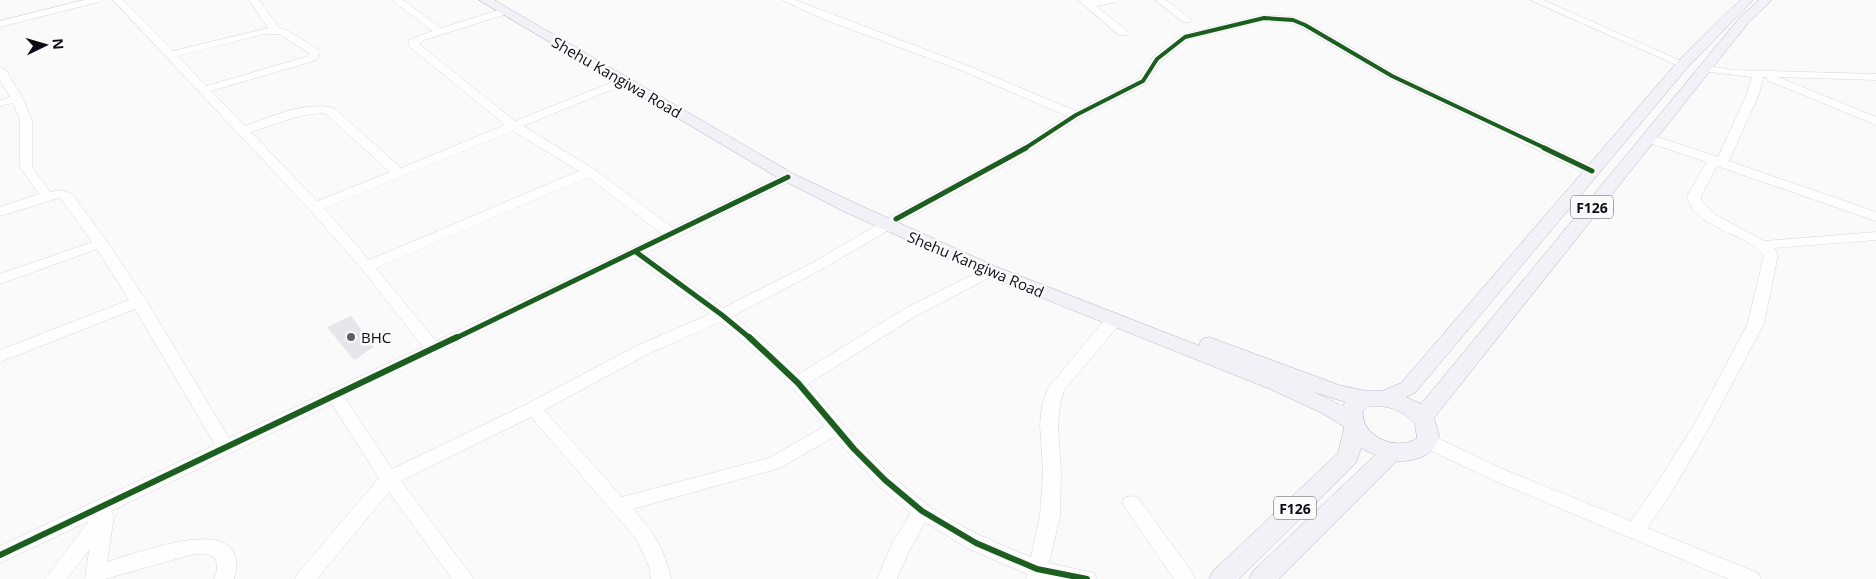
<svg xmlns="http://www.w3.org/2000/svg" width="1876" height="579" viewBox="0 0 1876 579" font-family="'Open Sans',sans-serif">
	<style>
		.building { fill: #e5e5ec }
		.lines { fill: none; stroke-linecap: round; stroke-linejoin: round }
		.minor-casing { stroke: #d8d8de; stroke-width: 1 }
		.major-casing { stroke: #b7b7c3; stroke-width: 1 }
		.minor { fill: #fefefe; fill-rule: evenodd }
		.major { fill: #f1f1f7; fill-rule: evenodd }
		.cycleway-far2-casing { stroke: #fafafa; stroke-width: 6 }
		.cycleway-far1-casing { stroke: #fafafa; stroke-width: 8 }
		.cycleway-casing { stroke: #fafafa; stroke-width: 9 }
		.cycleway-far2 { stroke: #1b5e20; stroke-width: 4 }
		.cycleway-far1 { stroke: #1b5e20; stroke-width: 5 }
		.cycleway { stroke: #1b5e20; stroke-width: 6 }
		.poi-dot { fill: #5f5f66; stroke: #fafafa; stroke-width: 2 }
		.labels { text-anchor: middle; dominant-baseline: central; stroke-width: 5; stroke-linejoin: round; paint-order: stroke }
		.shield { fill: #fafafa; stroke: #53535a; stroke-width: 1 }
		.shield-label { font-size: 14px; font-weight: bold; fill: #0c0c16 }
		.street-label { font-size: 15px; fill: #0c0c16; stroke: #fafafa }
		.poi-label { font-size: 15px; fill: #0c0c16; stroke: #fafafa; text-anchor: start }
	</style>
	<rect width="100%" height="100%" fill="#fafafa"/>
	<path class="building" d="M351,316l23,31 -20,13 -27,-33z"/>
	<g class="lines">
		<g class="minor-casing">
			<path id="minor" d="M84,0h17l-2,2 -99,25v-6z
				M113,0h10l50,51 95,-23 -19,-28h10l20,28 6,1 34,21 1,2 -4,8 -6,2 -99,29 34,35c28,-10 59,-25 89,-18l67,60 104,-43 -95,-78 -2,-5 1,-2 23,-9 -40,-31h11l38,28 58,-18h8v4l-83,26 -5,4 96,77 105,-42h8l2,2 -2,2 -105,43 71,43 79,59 110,-54h10l1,3 -1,3 -147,73 77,55 91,-46 68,-40h9l-2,-3 2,-3 119,-63 57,-37 -109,-47 -135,-50 -41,-19h13l171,65 110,46 63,-32 14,-22 28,-22 83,-20 29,2 16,6 87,51 201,94 1,3 -1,3h-10l-199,-96 -87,-51 -10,-4 -27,-2 -75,18 -28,22 -14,22 -67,35 -62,41 -117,63h-9l2,3 -2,3 -68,40 -91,48 40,32 26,26 107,-66 80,-40h10l2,3 -2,3 -80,42 -108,68c37,43 74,89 121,122 31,22 67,37 102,51l9,-41 3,-44 -3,-47 2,-20 6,-17 59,-71h12l2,4 -2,4 -55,65 -4,15 -2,20 3,47 -1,44 -11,47 45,10 3,6h-71l1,-5 -58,-25 -44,-27 -16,29 -12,28h-20l16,-37 18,-29 -33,-28 -44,-48 -54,31 -147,41c19,21 33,42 38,70h-20l-2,-12 -12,-27 -106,-123 -130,64 73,98h-22l-63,-87 -72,87h-22l3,-6 81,-95 -47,-74 -221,107 3,5 -7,46c31,-9 147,-55 127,17h-20l3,-9 -1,-11c-6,-6 -14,-5 -22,-5l-89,25h-20l4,-29 -22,29h-22l44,-58 -89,42v-17l215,-101 -80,-136 -135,53v-12l129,-50 -32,-51 -97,35v-10l92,-32 -30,-42 -3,-2 -59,18v-9l39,-13 -19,-27v-47l-7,-17 -13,3v-6l10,-3 -10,-17v-13l6,3 17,29 9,21v47l18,25 11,-2 11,4 34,46 41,62 82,136 194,-91 -61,-78 -52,-59zM264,34h15l30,19 -1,3 -6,2 -96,28 -28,-30zM321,113l5,1 64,58 -73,29 -66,-69 49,-16zM513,131l66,40 -210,89 -45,-52zM588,177l74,57 -226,107 -60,-73zM635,258l75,56 -72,31 -111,59 -135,65 -47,-71zM720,322l41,34 31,31 33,39 -56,32 -147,39 -78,-87 106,-57z
				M1078,0h41l-2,2 -21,4 31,25 1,2 -1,2h-8z
				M1155,0h11l26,20 -1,2h-8z
				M1530,0h13l145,64 -5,3 -4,-1z
				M1705,66l30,4 141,4v6l-98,-3 98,40v8l-109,-45 -1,-3h-3l-4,17 -30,67 147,51v9l-159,-55 -16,30 1,5 14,14 48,26 112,-9v8l-102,8 4,7 -14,68 -53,101 -41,71 -23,33 111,45 3,6h-32l-234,-98 -74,-35 -3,-5 3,-5 6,-2 6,2 74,35 124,50 25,-36 42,-67 50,-95 16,-68c-18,-22 -72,-28 -77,-59l20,-34 -64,-21 -2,-3 2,-3h8l67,22 29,-63 5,-17 -51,-6 -2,-2 2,-2z
				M1131,496l7,2 54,74 3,7h-21l-52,-76 2,-5z"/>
		</g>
		<g class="major-casing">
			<path id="major" d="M479,0h15l300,174 63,30 140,63 203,79 -1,-2 3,-5 7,-2 130,48 27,6h16l19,-8 277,-322 62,-61h13l-65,67 -273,326 -9,4 15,7 320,-388 18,-16h13l-23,22 -315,396 5,17c-2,20 -24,27 -42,26l-118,118h-30l4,-8 122,-116 -14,-7 -5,15 -117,116h-30l4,-8 125,-118 6,-24 -1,-3 -21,-13 -52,-24 -285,-114 -140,-63 -63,-32zM1314,392l31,10 -2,4zM1370,406c18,-1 33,4 45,18l2,14c-19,14 -57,-1 -54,-27z"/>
		</g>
		<use href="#minor" class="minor"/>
		<use href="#major" class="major"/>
		<g class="cycleway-far2-casing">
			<path id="cycleway-far2" d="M1024,149l52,-34 67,-34 14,-22 28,-22 79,-19 29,2 12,5 87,51 155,73"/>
		</g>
		<g class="cycleway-far1-casing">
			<path id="cycleway-far1" d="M1544,148l48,23
				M896,219l130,-71
				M636,252l86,63 29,24
				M454,339l334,-162"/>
		</g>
		<g class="cycleway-casing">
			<path id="cycleway" d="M749,337l49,46 56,66 31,31 37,31 54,32 61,26 50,10
				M0,555l457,-218"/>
		</g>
		<use href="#cycleway-far2" class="cycleway-far2"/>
		<use href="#cycleway-far1" class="cycleway-far1"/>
		<use href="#cycleway" class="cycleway"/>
	</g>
	<circle class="poi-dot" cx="351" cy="337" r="5"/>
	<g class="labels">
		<g class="shield">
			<rect x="1571" y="195.5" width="42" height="23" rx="4"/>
			<rect x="1274" y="496.5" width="42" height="23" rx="4"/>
		</g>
		<g class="shield-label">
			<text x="1592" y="207">F126</text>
			<text x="1295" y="508">F126</text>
		</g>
		<g class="street-label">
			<text transform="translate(617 77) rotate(30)">Shehu Kangiwa Road</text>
			<text transform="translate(976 264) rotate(23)">Shehu Kangiwa Road</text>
		</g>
		<g class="poi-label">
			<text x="361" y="337">BHC</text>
		</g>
	</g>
	<g transform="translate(45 45) rotate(85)" stroke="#fafafa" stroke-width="4" paint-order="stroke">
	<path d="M0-4L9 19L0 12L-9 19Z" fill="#0c0c16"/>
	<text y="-8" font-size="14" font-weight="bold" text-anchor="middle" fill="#0c0c16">N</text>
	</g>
</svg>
